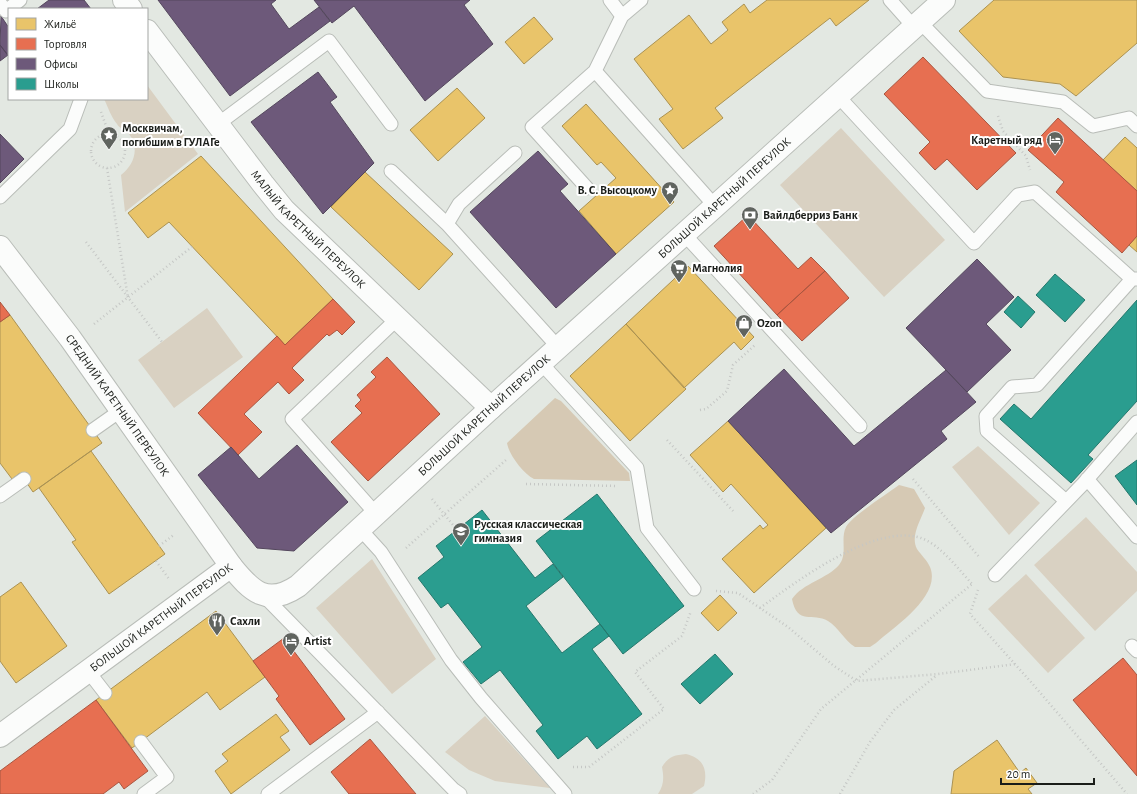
<svg xmlns="http://www.w3.org/2000/svg" width="1137" height="794" viewBox="0 0 1137 794" font-family="'Alegreya Sans',sans-serif">
	<style>
		.green { fill: #d9d1c2 }
		.forest { fill: #d6c9b4 }
		.homes { fill: #e9c46a; stroke: #ab9252 }
		.shops { fill: #e76f51; stroke: #aa5640 }
		.offices { fill: #6d597a; stroke: #54475d }
		.schools { fill: #2a9d8f; stroke: #25776c }
		.lines { fill: none; stroke-linecap: round; stroke-linejoin: round }
		.lane-casing { stroke: #b9bdb8; stroke-width: 15 }
		.street-casing { stroke: #b9bdb8; stroke-width: 24 }
		.path { stroke: #c5c7c5; stroke-width: 2.5; stroke-dasharray: 1 3; stroke-linecap: butt }
		.lane { stroke: #fbfcfb; stroke-width: 13 }
		.street { stroke: #fbfcfb; stroke-width: 22 }
		.labels { text-anchor: middle; dominant-baseline: central; stroke-width: 4; stroke-linejoin: round; paint-order: stroke }
		.poi-label { font-size: 12px; font-weight: bold; fill: #1a1d19; stroke: #fff; text-anchor: start }
		.street-label { font-size: 12px; fill: #1a1d19; stroke: #fff }
	</style>
	<rect width="100%" height="100%" fill="#e3e8e2"/>
	<path class="green" d="M147,85l51,69 -73,58 -4,-37c13,-10 19,-27 8,-41 -4,-4 -10,-6 -12,-10 -6,-7 -9,-17 -13,-25h43z
		M841,128l104,112 -61,57 -104,-112z
		M207,308l36,49 -69,51 -36,-48z
		M978,446l62,57 -31,32 -57,-68z
		M1086,517l51,55v19l-42,40 -61,-66z
		M372,559l64,100 -44,35 -76,-86z
		M1026,574l59,64 -37,35 -60,-64z
		M485,716l65,72 -55,-7 -26,-11 -24,-18z
		M686,754c17,4 22,15 18,32l-12,8h-34c6,-9 6,-16 4,-27 6,-10 12,-12 24,-13z"/>
	<path class="forest" d="M555,398l6,3 68,72 1,8 -96,-2c-11,-6 -25,-24 -27,-36z
		M899,485l15,4 11,19c-4,12 -15,28 -8,41 4,6 10,11 13,18 12,29 -36,60 -54,76l-6,4h-15c-11,-7 -16,-19 -27,-26 -15,-9 -31,5 -36,-22 11,-16 35,-20 47,-34 9,-11 1,-26 7,-38 6,-11 41,-33 53,-42z"/>
	<path class="homes" d="M767,0h102l-33,26 -6,-8 -115,90 8,10 -40,31 -24,-30 14,-10 -39,-50 55,-44 22,29 17,-14 -6,-8 22,-18 6,9z
		M994,0h143v43l-61,53 -16,-12 -57,-7 -44,-46z
		M534,17l19,22 -29,25 -19,-22z
		M457,88l28,30 -47,43 -28,-31z
		M586,104l88,98 -58,52 -37,-43 37,-33 -15,-16 -4,3 -35,-39z
		M1125,137l12,11v43l-34,-31z
		M201,156l132,143 -48,46 -116,-123 -21,16 -20,-25z
		M365,172l88,82 -34,36 -88,-83z
		M1137,236v16l-8,-7z
		M688,266l66,71 -13,13 -7,-8 -50,46 -58,-64z
		M10,315l92,128 -69,49 -13,-19 -8,6 -12,-16v-141z
		M626,324l60,65 -56,52 -60,-65z
		M728,421l98,107 -72,65 -32,-34 38,-34 3,4 5,-4 -37,-41 -8,8 -33,-37z
		M91,451l74,103 -56,40 -37,-52 4,-2 -37,-52z
		M21,582l46,64 -51,37 -16,-22v-64z
		M720,595l17,18 -19,18 -17,-18z
		M216,611l49,66 -45,33 -13,-18 -75,56 -36,-48z
		M276,714l13,17 -9,6 10,13 -59,44 -16,-23 13,-10 -6,-7z
		M997,740l23,33 6,-5 11,15 -9,6 4,5h-81l3,-23z"/>
	<path class="shops" d="M923,57l93,96 -39,37 -30,-31 -12,11 -16,-17 11,-11 -46,-48z
		M1058,118l79,73v45l-15,17 -66,-61 8,-10 -36,-32z
		M748,215l50,54 13,-12 14,14 -48,44 -63,-69z
		M825,271l24,27 -47,43 -25,-26z
		M333,299l22,23 -13,13 -5,-5 -8,6 -2,-2 -35,34 12,12 -15,14 -11,-12 -34,32 18,18 -24,23 -40,-42 79,-77 8,9z
		M0,302l10,13 -10,7z
		M387,357l53,57 -72,67 -37,-39 31,-29 -7,-7 6,-6 -4,-5 19,-18 -5,-5z
		M284,638l61,81 -35,26 -34,-46 3,-3 -26,-35z
		M1123,658l14,17v101l-64,-76z
		M96,700l52,71 -24,18 -5,-7 -16,12h-103v-23z
		M370,739l46,55h-67l-18,-22z"/>
	<path class="offices" d="M49,0h35l7,9h-54z
		M158,0h118l-5,4 18,25 30,-22 11,14 -100,75z
		M314,0h156l-6,5 29,39 -68,57 -71,-95 -22,17z
		M1,16l8,12v29l-9,-12z
		M0,45l8,10 -8,6z
		M318,72l19,25 -7,5 44,61 -51,51 -72,-92z
		M0,134l24,25 -24,24z
		M538,151l30,33 -8,7 56,63 -60,54 -86,-96z
		M977,259l37,38 -28,27 25,26 -44,42 -61,-64z
		M784,369l70,77 92,-76 30,32 -35,29 6,8 -116,94 -103,-112z
		M297,445l51,57 -54,49 -37,-3 -59,-73 33,-28 28,32z"/>
	<path class="schools" d="M1055,274l30,26 -20,22 -29,-27z
		M1018,296l17,16 -14,16 -17,-16z
		M1137,300v101l-49,54 5,4 -22,24 -71,-64 14,-15 17,15z
		M1137,460v45l-22,-29z
		M597,494l87,112 -61,48 -87,-113z
		M482,510l53,68 18,-14 10,13 -37,29 36,47 38,-29 9,12 -17,13 50,65 -45,35 -10,-13 -29,23 -22,-28 7,-6 -43,-55 -19,14 -18,-22 19,-15 -34,-44 -7,5 -23,-30 26,-21 -8,-11z
		M715,654l18,20 -33,30 -19,-20z"/>
	<g class="lines">
		<g class="lane-casing">
			<path id="lane" d="M610,0l12,16 -27,55 120,135
				M890,0l24,27
				M0,3l6,8 14,-11
				M622,16l19,-16
				M920,22l67,69 76,11 30,24 36,-8 8,8
				M838,96l136,147 44,-48 17,-3 97,87h5
				M218,124l111,-83 62,83
				M391,171l56,53 111,123
				M587,188l-55,-61 63,-56
				M0,197l70,-68 11,-30
				M447,224l12,-20 56,-51
				M684,234l176,192
				M541,363l96,105 10,60 47,61
				M93,430l27,-19
				M1087,479l50,58
				M0,496l24,-17
				M1066,501l-79,-70 -1,-15 26,-29 25,-2 95,-106
				M377,515l-85,-96 105,-100
				M361,530l20,22 70,108 30,38 84,96
				M995,575l88,-91 54,-62
				M263,595l190,194 7,5
				M1132,646l5,5
				M88,671l17,22
				M141,742l26,35 -23,17
				M268,794l110,-82"/>
		</g>
		<g class="street-casing">
			<g id="street">
				<path d="M124,0l7,9"/>
				<path id="s1" d="M147,31l116,153 21,26 207,198"/>
				<path id="s2" d="M0,247l70,91 161,228c20,25 36,41 67,20l193,-178 453,-408"/>
				<path id="s3" d="M0,736l231,-170"/>
			</g>
		</g>
		<path class="path" d="M101,112l8,22
			M998,116l5,15 23,25 4,14
			M91 151a17 17 0 1 1 34 0a17 17 0 1 1-34 0Z
			M107,168l21,130
			M86,242l76,100
			M94,324l99,-78
			M700,410l6,-1 21,-18 6,-26 22,-20
			M667,440l67,72
			M913,479l67,79
			M526,484l92,2
			M432,499l25,31
			M159,546l16,-12
			M406,548l100,-88
			M156,561l13,18
			M978,590l-8,24 61,68 96,112
			M716,591l22,2 50,34 46,39 23,15 81,-7 78,-10
			M760,608c37,-27 114,-85 161,-70 20,7 38,32 52,47
			M573,767h16l75,-58 -29,-37 47,-36 9,-25
			M753,794l19,-14 49,-71 151,-125
			M840,794l30,-52 24,-32 43,-35"/>
		<use href="#lane" class="lane"/>
		<use href="#street" class="street"/>
	</g>
	<defs>
		<g id="sight-pin" transform="scale(0.9)"><path d="M0 17L-7.5 6A9.5 9.5 0 1 1 7.5 6Z" fill="#60645f" stroke="#fff"/><path d="M0-6L1.8-2.2L6-1.7L2.9 1.2L3.7 5.4L0 3.3L-3.7 5.4L-2.9 1.2L-6-1.7L-1.8-2.2Z" fill="#fff"/></g>
		<g id="hotel-pin" transform="scale(0.9)"><path d="M0 17L-7.5 6A9.5 9.5 0 1 1 7.5 6Z" fill="#60645f" stroke="#fff"/><path d="M-6-4.5h1.5V1H6V5H4.5V3h-9V5H-6ZM-4 0a1.8 1.8 0 1 1 3.6 0ZM.5 0V-2.5h3Q6-2.5 6 0Z" fill="#fff"/></g>
		<g id="bank-pin" transform="scale(0.9)"><path d="M0 17L-7.5 6A9.5 9.5 0 1 1 7.5 6Z" fill="#60645f" stroke="#fff"/><path d="M-6-4H6V4H-6ZM0-2.3a2.3 2.3 0 1 0 0 4.6a2.3 2.3 0 1 0 0-4.6Z" fill="#fff"/></g>
		<g id="supermarket-pin" transform="scale(0.9)"><path d="M0 17L-7.5 6A9.5 9.5 0 1 1 7.5 6Z" fill="#60645f" stroke="#fff"/><path d="M-6-5.5h2.5l.6 2H6L4.5 2H-2.5L-4.4-4H-6ZM-1.5 3.2a1.3 1.3 0 1 0 .1 0ZM3 3.2a1.3 1.3 0 1 0 .1 0Z" fill="#fff"/></g>
		<g id="shop-pin" transform="scale(0.9)"><path d="M0 17L-7.5 6A9.5 9.5 0 1 1 7.5 6Z" fill="#60645f" stroke="#fff"/><path d="M-5-2.5h2.3a2.7 3.5 0 0 1 5.4 0H5L5.5 6h-11ZM-1.5-2.5h3a1.5 2.3 0 0 0-3 0Z" fill="#fff"/></g>
		<g id="school-pin" transform="scale(0.9)"><path d="M0 17L-7.5 6A9.5 9.5 0 1 1 7.5 6Z" fill="#60645f" stroke="#fff"/><path d="M0-5L7-2L0 1L-7-2ZM-4 1L0 2.5L4 1V4Q0 6-4 4Z" fill="#fff"/></g>
		<g id="restaurant-pin" transform="scale(0.9)"><path d="M0 17L-7.5 6A9.5 9.5 0 1 1 7.5 6Z" fill="#60645f" stroke="#fff"/><path d="M-5-6h1v4h1v-4h1v4h1v-4h1v5L-1.5 .5V6h-2V.5L-5-1ZM5-6V6H3V1.5H1.5Q1.5-4 5-6Z" fill="#fff"/></g>
	</defs>
	<g fill-rule="evenodd">
		<use href="#sight-pin" x="109" y="135"/>
		<use href="#hotel-pin" x="1055" y="140"/>
		<use href="#sight-pin" x="670" y="190"/>
		<use href="#bank-pin" x="750" y="215"/>
		<use href="#supermarket-pin" x="679" y="268"/>
		<use href="#shop-pin" x="744" y="323"/>
		<use href="#school-pin" x="461" y="531"/>
		<use href="#restaurant-pin" x="217" y="621"/>
		<use href="#hotel-pin" x="291" y="641"/>
	</g>
	<g class="labels">
		<g class="poi-label">
			<text x="122" y="128">Москвичам,<tspan x="122" dy="14">погибшим в ГУЛАГе</tspan></text>
			<text x="1042" y="140" text-anchor="end">Каретный ряд</text>
			<text x="657" y="190" text-anchor="end">В. С. Высоцкому</text>
			<text x="763" y="215">Вайлдберриз Банк</text>
			<text x="692" y="268">Магнолия</text>
			<text x="757" y="323">Ozon</text>
			<text x="474" y="524">Русская классическая<tspan x="474" dy="14">гимназия</tspan></text>
			<text x="230" y="621">Сахли</text>
			<text x="304" y="641">Artist</text>
		</g>
		<g class="street-label">
			<text stroke="none"><textPath href="#s2" startOffset="1051">БОЛЬШОЙ КАРЕТНЫЙ ПЕРЕУЛОК</textPath></text>
			<text stroke="none"><textPath href="#s1" startOffset="256">МАЛЫЙ КАРЕТНЫЙ ПЕРЕУЛОК</textPath></text>
			<text stroke="none"><textPath href="#s2" startOffset="197">СРЕДНИЙ КАРЕТНЫЙ ПЕРЕУЛОК</textPath></text>
			<text stroke="none"><textPath href="#s2" startOffset="727">БОЛЬШОЙ КАРЕТНЫЙ ПЕРЕУЛОК</textPath></text>
			<text stroke="none"><textPath href="#s3" startOffset="200">БОЛЬШОЙ КАРЕТНЫЙ ПЕРЕУЛОК</textPath></text>
		</g>
	</g>
	<rect x="8" y="8" width="140" height="92" fill="#ffffff" stroke="#a3a5a3"/>
	<rect x="16" y="18" width="20" height="12" fill="#e9c46a" stroke="#a3a5a3"/>
	<text x="44" y="28" font-size="12" fill="#1a1d19">Жильё</text>
	<rect x="16" y="38" width="20" height="12" fill="#e76f51" stroke="#a3a5a3"/>
	<text x="44" y="48" font-size="12" fill="#1a1d19">Торговля</text>
	<rect x="16" y="58" width="20" height="12" fill="#6d597a" stroke="#a3a5a3"/>
	<text x="44" y="68" font-size="12" fill="#1a1d19">Офисы</text>
	<rect x="16" y="78" width="20" height="12" fill="#2a9d8f" stroke="#a3a5a3"/>
	<text x="44" y="88" font-size="12" fill="#1a1d19">Школы</text>
	<path d="M1001 778v6h93v-6" fill="none" stroke="#1a1d19" stroke-width="2"/>
	<text x="1007" y="778" font-size="12" fill="#1a1d19" stroke="#ffffff" stroke-width="3" paint-order="stroke">20 m</text>
</svg>
